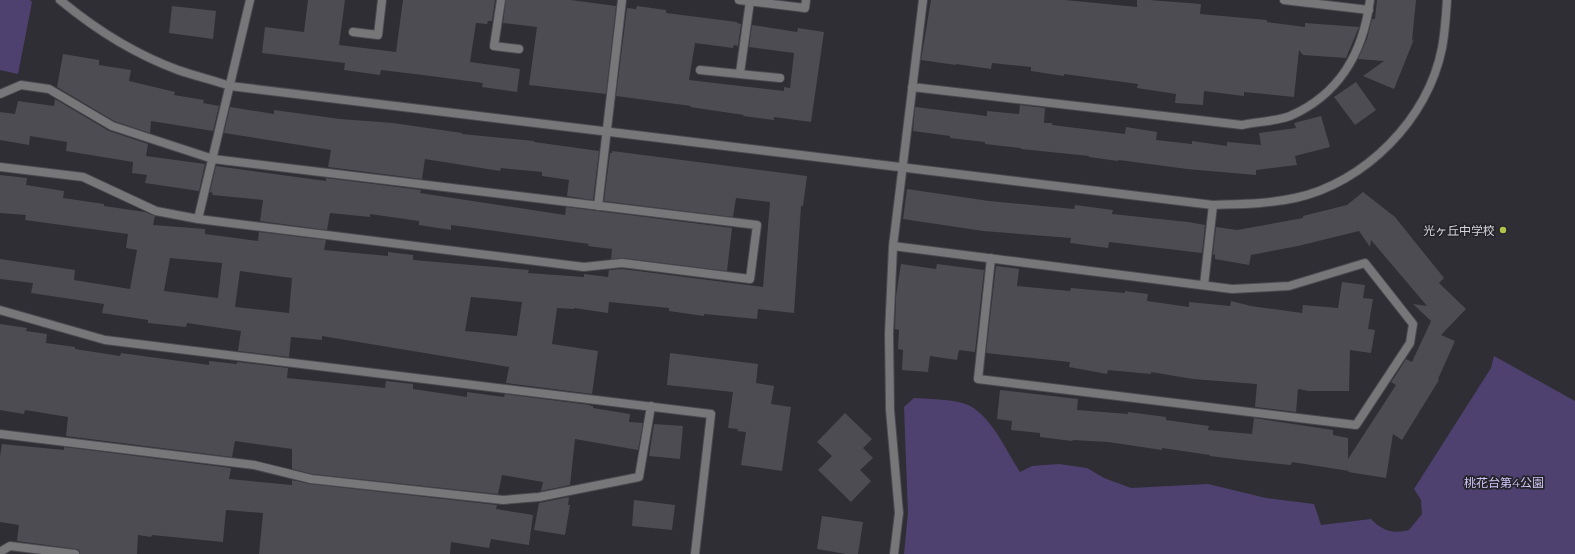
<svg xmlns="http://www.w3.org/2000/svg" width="1575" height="554" viewBox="0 0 1575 554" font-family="Montserrat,'Noto Sans JP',sans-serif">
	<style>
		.green { fill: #4f416f }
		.building { fill: #4e4c53; fill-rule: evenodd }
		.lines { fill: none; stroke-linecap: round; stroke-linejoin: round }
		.minor-casing { stroke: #4a494f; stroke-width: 10 }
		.tertiary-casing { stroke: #4a494f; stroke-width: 10 }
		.minor { stroke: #77777a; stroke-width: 8 }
		.tertiary { stroke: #77777a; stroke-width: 8 }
		.poi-dot { fill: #b2c34c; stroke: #25242a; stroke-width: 1.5 }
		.labels { text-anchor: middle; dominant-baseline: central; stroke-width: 3.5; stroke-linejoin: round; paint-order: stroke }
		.poi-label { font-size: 12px; fill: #d6d5da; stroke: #25242a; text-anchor: end }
		.park-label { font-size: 12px; fill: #d2c5f8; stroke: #25242a }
	</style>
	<rect width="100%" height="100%" fill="#2f2e34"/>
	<path class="green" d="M0,0h30l2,2 -14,72 -18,-4z
		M1494,356l81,45v153h-671l4,-41 -4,-106 10,-9c15,1 45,1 58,9 21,13 35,45 48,65l12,-6 27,-2 28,4 17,10 27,10 77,-4 58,14 48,6 7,21 50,-6c11,12 23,15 38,11l13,-16 -1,-14 -7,-11 77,-121z"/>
	<path class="building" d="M308,0h37l-6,45 57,7 7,-52h92l-3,21h-4l-1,3 -11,-1 -6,39 50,7 -3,23 -35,-5 1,-4 -60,-8 -42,-5 -1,5 -36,-5 1,-7 -83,-10 3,-26 39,5z
		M506,0h65l45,6 -10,88 -77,-9 8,-58 -34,-4z
		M931,0h134l72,7v-7h12l52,4 -1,10 67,6v2l38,5v-4l54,4 -13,31 -43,-3 -4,-5 -5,47 -50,-5v4l-40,-5 -1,14 -28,-2 1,-9 -39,-6 1,-4 -74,-10v2l-33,-5v-4l-39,-4 -1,6 -35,-5v1l-35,-5z
		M1377,0h39l-4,41 2,-2 -20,50 -31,-13 21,-15 -26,-2 9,-20 5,-20h3z
		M172,6l44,5 -3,28 -44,-6z
		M637,6l29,4v3l71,9v1l4,1 -3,22 -4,-1 -1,3 -38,-5 -6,37 95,11v-4l6,1 4,-35 -45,-6 3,-22 45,7 1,-4 26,4 -13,90 -37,-5v3l-31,-4 1,-1 -54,-8 1,-1 -75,-10 11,-88 9,1z
		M63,54l36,6v5l32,5 -2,11 46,11 -1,3 30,5 -1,3 16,3 -6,25 -62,-10 -1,12 -36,-12 -57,-34z
		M1356,82l20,28 -21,15 -21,-28z
		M55,99l54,32 39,13 -2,12 59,8 -6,27 -54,-8 2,-8 -15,-2 1,-11 -67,-11 1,-9 -37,-6 -1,9 -29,-5v-28l15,2 3,-13 36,5z
		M1020,105l25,3 -1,15h8v2l73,9 1,-7 31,5 -1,8 36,4v-3l35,5v-4l34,3 -2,-12 37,-5 -2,-5 27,-7 9,31 -35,9 2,9 -41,5v5l-69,-6 -68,-9 -1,1 -29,-4v-1l-68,-7v-1l-36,-4v-2l-35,-4v-2l-37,-5 2,-24 72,9v-5l32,3z
		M230,107l44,7v-4l66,9 53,4 69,10v1l72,7v1l65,9 -6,49 -26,-4 2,-16 -27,-4v-4l-41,-4 -1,3 -75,-12 -3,20 -94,-12 3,-17 -107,-17z
		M612,151l195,25 -4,30h-2l-7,107 -36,-4 -1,10 -53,-5v2l-35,-5v-3l-60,-6 -1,11 -34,-5v1l-17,-1 -5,36 46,7 -6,43 -86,-11 3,-16 -187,-31v4l-31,-3 -2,20 -51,-6 3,-20 -54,-8 -1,4 -38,-4v-3l-46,-7 2,-9 -73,-11 2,-10 -33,-4v-20l75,11 -1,10 56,9 7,-39 -11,-2 2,-14 -103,-14 1,-5 -26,-2v-38l27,3 -1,7 38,6 -1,7 41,6v2l41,6 10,4 -2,9 52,4v5l53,7 1,-9 67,8 -2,10 64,6v-4l25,3v5l116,10 -1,3 56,4v-3l24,3 1,-7 13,-1 141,18 7,-85 -34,-4 -3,19 -129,-16 6,-48h2zM170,258l52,5 -4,35 -54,-7zM240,271l52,7 -3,35 -54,-6zM471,297l51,5 -5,34 -52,-5z
		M216,166l110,15v-3l95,12 -1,3 145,22 1,-8 166,21 -5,43 -104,-13 -12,1 1,-10 -24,-3 1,-2 -138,-19v5l-32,-5v-4l-49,-7v3l-40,-4 -3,17 -67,-9 3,-21 -51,-5 1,-2 -3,-1z
		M907,189l82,12 85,8 1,-4 38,5 -1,4 76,8 17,3 -3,28 -93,-11 -1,6 -38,-5 1,-5 -88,-7 -80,-12z
		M1363,192l32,25 49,61 -5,5 27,26 -25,26 14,6 -17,38 1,1 -37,60 -9,-6 -7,44 -38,-6 1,-1 -57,-9 -1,3 -40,-4 -41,-5v-1l-48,-7v2l-54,-8 -35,-2 -1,1 -32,-4v-4l-29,-3 1,-9 -15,-2 3,-29 78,9 -1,11 51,4v-2l38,5v3l43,6 -1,4 44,4 2,-16 79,12v5l15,3v21l48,-74 -5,-3 3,-4 12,-19 6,3 19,-41 -18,-17 14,2 -56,-66 -1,7 -11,-16 -61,15 -47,9 -2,10 -34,-6v-4l-2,-1 3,-27 21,3 66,-12v-2l44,-11z
		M901,264l35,5 1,-5 47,6 -9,82 -16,-2 -2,10 -27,-4 -2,16 -26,-2 1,-20 -5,-1 1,-19 -4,-1 1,-33z
		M996,266l23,3 -2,17 53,5 1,-3 54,5v-2l23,3 -1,7 42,6v-5l41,4 1,-5 20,5 51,7 1,-8 35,3 4,-26 23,3 -2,13 10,1 -5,30 7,1 -4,23 -21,-3 -1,41h-40l-11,-2 -2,23 -41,-5 2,-23 -64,-5 -42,-7v2l-43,-4 -1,4 -38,-7 1,-5 -84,-9z
		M0,324l27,4 -1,3 21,3 -1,9 29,4v2l45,7 1,-3 88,12v-4l28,3v-2l51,6 -1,10 98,10 1,-7 27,3v5l54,8v-5l37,5 1,-3 85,11v1h3v2l37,6 -1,8 14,1 -5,27 -63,-11 -5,46 -29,6 2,-9 -41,-7 -4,19 -186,-20 -20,-5v-20l-57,-8 -3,16 -166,-21 2,-19 -43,-7 -1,4 -24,-4z
		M670,353l88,11 -2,19 18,3 -3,18 20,3 -9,64 -41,-6 5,-33 -9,-1 1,-2 -10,-1 5,-36 -66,-7z
		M845,413l27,26 -9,9 10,10 -13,12 11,11 -20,21 -33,-32 14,-14 -15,-14z
		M654,424l29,2 -3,33 -31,-3z
		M2,444l62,6v-3l167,21 -2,11 63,6v-5l18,4 187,21 -1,4 37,6 -4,30 -38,-6 -2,9 -38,-6 -1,12h-191l4,-41 -37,-3 -3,32 -71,-7 -1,2 -13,-2 -1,19h-57l-1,-4 -3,-1 -59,-8 2,-16 -19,-3v-66z
		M569,497l-1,8h2l-5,30 -31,-5 5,-27z
		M634,500l41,5 -3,25 -40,-4z
		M822,516l41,6 -5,32h-12l-29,-5z"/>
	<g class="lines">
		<g class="minor-casing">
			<path id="minor" d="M501,0l-7,46 25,3
				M739,0l66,8 1,-8
				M1284,0l85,10
				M353,32l25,3 4,-35
				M700,70l80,8
				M740,73l10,-72
				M912,87l330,38c13,-3 36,-4 48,-9 50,-22 73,-63 80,-116
				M0,94l21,-9 28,4 63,37 101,33 544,66 -7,54 -128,-16 -38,4 -386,-48 -42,-8 -73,-34 -83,-10
				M598,206l24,-206
				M198,219l52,-219
				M893,246l339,43 57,-3 76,-23 48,61 -3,19 -54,82 -378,-46 13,-121
				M1204,285l9,-80
				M0,310l105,30 606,74 -16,140
				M0,434l254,31 57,14 192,21 36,-3 100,-20 12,-71
				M0,552l10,-6 65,8
				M894,554l5,-41 -9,-103 -1,-76 4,-88 30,-246"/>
		</g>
		<g class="tertiary-casing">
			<path id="tertiary" d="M60,0c35,29 74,54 118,70 17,6 35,10 52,16l983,119c28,-1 55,-1 82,-7 70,-15 133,-79 147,-150 3,-16 4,-32 5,-48"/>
		</g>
		<use href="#minor" class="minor"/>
		<use href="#tertiary" class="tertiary"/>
	</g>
	<circle class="poi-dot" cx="1503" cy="230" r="4"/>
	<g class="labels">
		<g class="poi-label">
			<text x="1495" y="230">光ヶ丘中学校</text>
		</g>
		<g class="park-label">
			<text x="1504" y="482">桃花台第4公園</text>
		</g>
	</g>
</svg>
